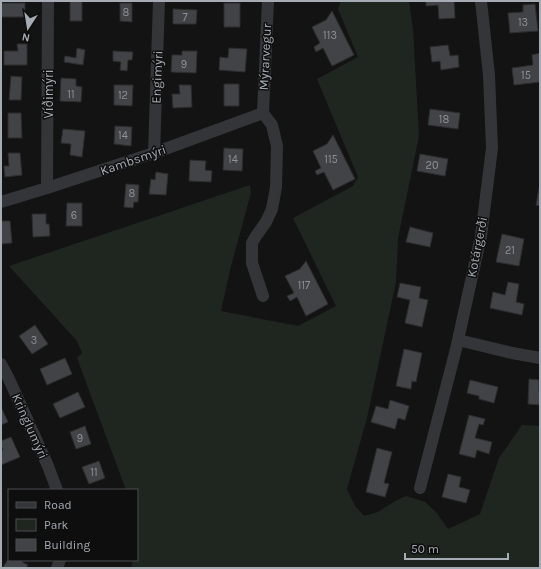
<svg xmlns="http://www.w3.org/2000/svg" width="541" height="569" viewBox="0 0 541 569" font-family="Karla,sans-serif">
	<style>
		.green { fill: #1f261f }
		.building { fill: #424347; stroke: #2d2d30 }
		.lines { fill: none; stroke-linecap: round; stroke-linejoin: round }
		.minor { stroke: #343539; stroke-width: 12 }
		.labels { text-anchor: middle; dominant-baseline: central; stroke-width: 3; stroke-linejoin: round; paint-order: stroke }
		.number-label { font-size: 11px; fill: #8c9298 }
		.street-label { font-size: 13px; fill: #a5acb3; stroke: #0e0e0f }
	</style>
	<rect width="100%" height="100%" fill="#131314"/>
	<path class="green" d="M341,1h68l4,28 6,107 -21,102 -2,44 -29,136 -20,71 8,17 9,10 14,-4 17,-11 11,-5 19,6 11,10 12,17 32,-15 19,-56 23,-33 18,1v142h-409l2,-8h4v-70h-11l-49,-132 5,-5 -5,-12 -68,-75 241,-81 1,8 -20,73 -10,45 77,15 38,-20 -43,-88 60,-32 5,-9 -41,-98 41,-22 -20,-48z"/>
	<path class="building" d="M70,1h12v20h-12z
		M426,1h28l1,17 -16,1 -1,-14 -12,1z
		M1,3h24v14h-24z
		M120,3h12v19l-12,-1z
		M224,3h16v24h-16z
		M535,4l3,27 -28,2 -2,-20 15,-1v-7z
		M173,9l24,1 -1,14h-23z
		M332,11l22,44 -22,11 -9,-18 -7,4 -2,-5 6,-4 -8,-16 14,-7z
		M17,44h10v21h-23v-14h14z
		M448,45l2,11 8,-1 1,12 -18,3 -1,-9 -8,1 -2,-15z
		M77,48l8,2 -2,15 -19,-3 1,-6 11,2z
		M229,48l18,1 -2,23 -26,-2 1,-13 8,1z
		M113,51l20,1 -1,8h-4l-1,11 -7,-1 1,-8 -8,-1z
		M182,51h15l-1,22 -25,-1 1,-17h10z
		M540,53v29l-26,3 -2,-17 21,-3 -1,-10z
		M11,76l11,1 -1,23h-12z
		M61,78l15,1v7l6,1 -1,15 -21,-1z
		M224,84h15v22h-15z
		M114,85h19l-1,21 -18,-1z
		M179,85h12l1,22 -19,1 -1,-14h8z
		M430,109l30,4 -2,16 -30,-4z
		M8,113h13l1,25h-14z
		M115,126l17,1 -1,19 -17,-2z
		M63,129l22,2 -3,26 -12,-2 1,-11 -10,-1z
		M333,135l22,44 -22,11 -9,-18 -7,3 -2,-4 6,-3 -8,-17 14,-7z
		M224,148l19,1 -1,22 -19,-1z
		M8,153h12l2,22 -17,2 -1,-11h5z
		M420,154l28,5 -3,17 -28,-5z
		M190,160l16,1 -1,9 7,1 -1,11 -22,-1z
		M156,172l12,2 -2,21 -17,-1 2,-15 4,1z
		M540,183v23l-4,-1z
		M126,184l13,1 -1,17h-4l-1,6 -9,-1z
		M67,203h15v23h-16z
		M32,214h14v10h3l1,12 -17,1z
		M1,221h9l2,22 -11,1z
		M410,227l23,6 -3,14 -24,-5z
		M502,234l22,5 -5,27 -23,-4z
		M306,261l22,43 -22,12 -9,-19 -7,4 -3,-5 7,-3 -9,-17 15,-7z
		M508,282l11,2 -3,18 8,2 -2,11 -32,-7 3,-16 12,3z
		M400,283l21,4 -2,11 9,2 -6,27 -17,-4 5,-23 -13,-3z
		M35,325l13,19 -16,10 -13,-18z
		M404,349l18,4 -6,29 -4,-1 -1,8 -15,-3z
		M65,358l7,16 -25,11 -7,-16z
		M529,379l10,1v12h1v13l-12,-1z
		M470,380l28,7 -4,16 -15,-4v-3l-12,-3z
		M78,392l7,15 -25,11 -7,-14z
		M390,400l19,6 -4,14 -7,-2 -3,11 -24,-7 5,-16 12,3z
		M1,407l7,15 -7,3z
		M469,415l16,4 -2,6 -4,-1 -4,14 17,4 -3,12 -12,-4 -2,8 -16,-4z
		M85,426l6,18 -15,5 -6,-17z
		M11,437l9,20 -19,8v-14l2,-1 -2,-4v-5z
		M377,448l15,4 -8,31 5,1 -4,13 -19,-5z
		M99,461l6,17 -16,6 -7,-17z
		M448,474l13,3 -2,10 11,3 -4,13 -24,-6z
		M9,558v2h14l-1,2 6,3 -2,3h-21l-2,-1z"/>
	<g class="lines">
		<path class="minor" d="M263,113l9,12 5,21 -1,41 -4,22 -6,13 -10,14 -4,7v20l11,33
			M263,113l5,-112
			M154,153l5,-152
			M47,188l1,-187
			M1,202l46,-14 107,-35 109,-40
			M458,340l54,13 28,5
			M1,364l7,13 40,89 9,24
			M420,488l36,-139 25,-113 11,-88 -3,-73 -8,-74
			M57,568l3,-8"/>
	</g>
	<g class="labels">
		<g class="number-label">
			<text x="126" y="12">8</text>
			<text x="185" y="17">7</text>
			<text x="523" y="22">13</text>
			<text x="330" y="35">113</text>
			<text x="184" y="64">9</text>
			<text x="526" y="75">15</text>
			<text x="71" y="94">11</text>
			<text x="123" y="95">12</text>
			<text x="444" y="119">18</text>
			<text x="123" y="135">14</text>
			<text x="233" y="159">14</text>
			<text x="331" y="159">115</text>
			<text x="432" y="165">20</text>
			<text x="132" y="193">8</text>
			<text x="74" y="215">6</text>
			<text x="510" y="250">21</text>
			<text x="304" y="285">117</text>
			<text x="34" y="340">3</text>
			<text x="80" y="438">9</text>
			<text x="94" y="472">11</text>
		</g>
		<g class="street-label">
			<text transform="translate(265 57) rotate(-87)">Mýrarvegur</text>
			<text transform="translate(157 77) rotate(-88)">Engimýri</text>
			<text transform="translate(48 94) rotate(-90)">Víðimýri</text>
			<text transform="translate(133 160) rotate(-19)">Kambsmýri</text>
			<text transform="translate(477 247) rotate(-79)">Kotárgerði</text>
			<text transform="translate(30 426) rotate(66)">Kringlumýri</text>
		</g>
	</g>
	<rect width="541" height="569" fill="none" stroke="#a5acb3" stroke-width="4"/>
	<rect x="8" y="489" width="130" height="72" fill="#0e0e0f" stroke="#4a4d51"/>
	<rect x="16" y="502" width="20" height="6" fill="#343539" stroke="#4a4d51"/>
	<text x="44" y="509" font-size="12" fill="#a5acb3">Road</text>
	<rect x="16" y="519" width="20" height="12" fill="#1f261f" stroke="#4a4d51"/>
	<text x="44" y="529" font-size="12" fill="#a5acb3">Park</text>
	<rect x="16" y="539" width="20" height="12" fill="#424347" stroke="#4a4d51"/>
	<text x="44" y="549" font-size="12" fill="#a5acb3">Building</text>
	<g transform="translate(28 28) rotate(192)" stroke="#0e0e0f" stroke-width="3" paint-order="stroke">
	<path d="M0-3L7 15L0 10L-7 15Z" fill="#a5acb3"/>
	<text y="-6" font-size="11" font-weight="bold" text-anchor="middle" fill="#a5acb3">N</text>
	</g>
	<path d="M405 553v6h103v-6" fill="none" stroke="#a5acb3" stroke-width="2"/>
	<text x="411" y="553" font-size="12" fill="#a5acb3" stroke="#0e0e0f" stroke-width="3" paint-order="stroke">50 m</text>
</svg>
